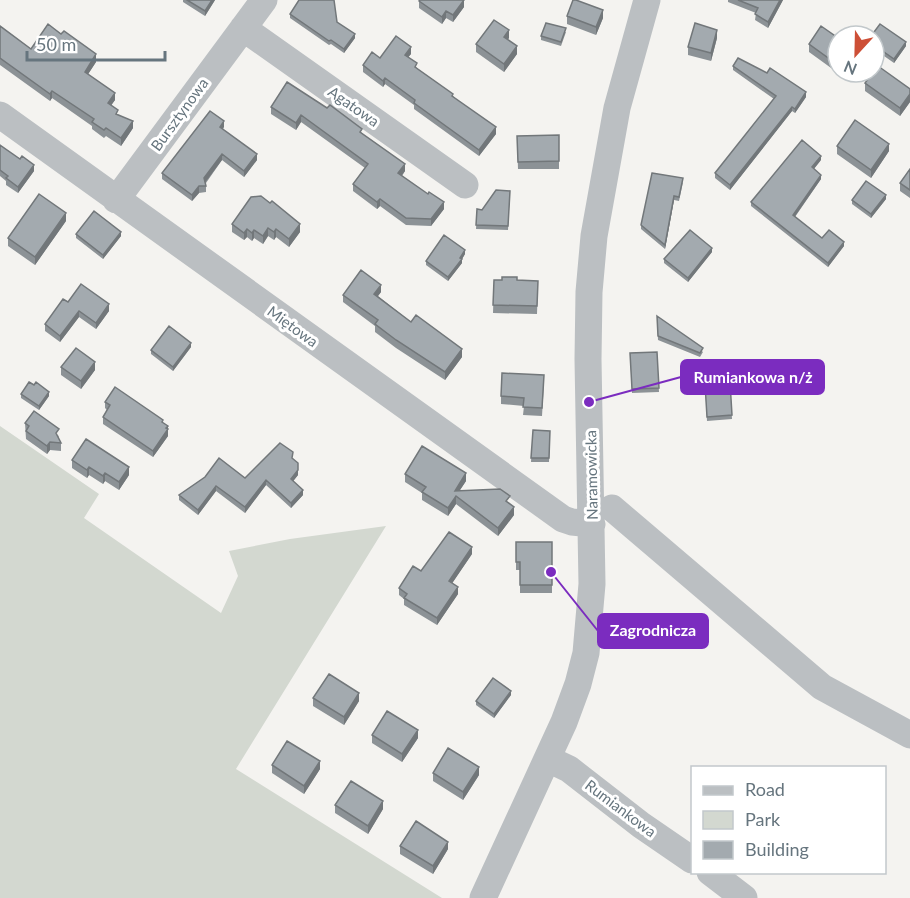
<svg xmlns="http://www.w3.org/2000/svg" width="910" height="898" viewBox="0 0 910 898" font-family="Lato,sans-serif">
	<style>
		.green { fill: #d3d8d0 }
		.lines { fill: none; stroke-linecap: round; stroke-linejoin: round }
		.minor { stroke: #bbbfc2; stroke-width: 27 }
		.wall { fill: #8c9296 }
		.shaded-wall { fill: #72777a }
		.building { fill: #a3aaaf; stroke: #72777a; stroke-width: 1.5 }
		.labels { text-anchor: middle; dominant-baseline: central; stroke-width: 6; stroke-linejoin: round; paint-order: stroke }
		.street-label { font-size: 15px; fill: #66757e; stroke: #fff }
		.leader { fill: none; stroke: #7b2cbf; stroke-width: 2 }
		.callout-dot { fill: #7b2cbf; stroke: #fff; stroke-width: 2 }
		.callout { fill: #7b2cbf; stroke: #7b2cbf; stroke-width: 2 }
		.callout-label { font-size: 16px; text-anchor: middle; font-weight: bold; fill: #fff }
	</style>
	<rect width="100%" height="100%" fill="#f4f3f0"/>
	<path class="green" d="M0,426l99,68 -15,24 137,95 17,-37 -9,-25 61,-12 96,-13 -150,243 206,129h-442z"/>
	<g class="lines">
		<path class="minor" d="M243,28l222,157
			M0,115l563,404 9,3 20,2
			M116,200l148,-200
			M612,508l210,179 88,48
			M548,759l21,10 72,56 51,35
			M710,872l34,26
			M483,898l81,-176 14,-38 8,-31 6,-69 -4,-225 1,-67 5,-56 23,-128 30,-108"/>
	</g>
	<path class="wall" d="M183,0h32l-10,16 -22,-14z
		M728,0h55l-15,28 -13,-8 1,-7 -28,-11z
		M419,1l45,6 -11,15 -7,-4 -4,6 -23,-16z
		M290,14l47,8 18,16 -11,15 -13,-9 -2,1 -39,-27z
		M567,16l36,2 -7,17 -29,-11z
		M0,26l31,23 65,13 -8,12 27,26 -4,5 7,10 15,13 -12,18 -15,-10 -2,2 -12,-9v-3l-40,-28 -2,3 -50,-36z
		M566,32l-5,14 -20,-6v-4z
		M874,36l32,10 -12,17 -20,-14z
		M509,38l-1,1 9,15 -13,18 -28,-20v-8z
		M717,38l-6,23 -23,-6v-8z
		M838,38v34h1l-1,1 -29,-21v-8z
		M411,54l-3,3 9,11 36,28 43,38 -17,22 -65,-47v-4l-29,-21 -2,3 -20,-15v-7l17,-7z
		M733,66l73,31 -11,16 -3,-2 -62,79 -15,-12v-5l59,-74 -41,-29z
		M287,82l75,51 43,38 -3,5 42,33 -13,17 -25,-1 -26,-19 -3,3 -24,-18v-7l12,-16 -64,-46 -5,8 -25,-16v-7z
		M865,83l45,6v13l-10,14 -35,-25z
		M224,127l-1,2 34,31 -13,17 -22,-17 -16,23v9l-7,1 -7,8 -30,-22v-6z
		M559,135v34h-41l-1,-33z
		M0,145l34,26 -16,22 -12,-8v-4l-6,-5z
		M837,146l52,5 -18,27 -34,-24z
		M821,160l-7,9 7,10 -26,38 27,21 22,8 -16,21 -77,-61v-4z
		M910,169v29l-10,-7v-8z
		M683,182l-4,19 -5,-1 -9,49 -24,-20v-4z
		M510,191l-2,39 -32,-1 1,-20 5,1z
		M886,199l-15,19 -19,-14v-4z
		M66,221l-31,44 -27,-19v-8z
		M232,224l68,8 -11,15 -13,-10 -2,3 -6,-4 -5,8 -9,-6 -2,3 -5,-4 -3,3 -12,-8z
		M76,234l45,2 -18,23 -27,-21z
		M712,252l-24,30 -24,-19v-4z
		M465,254l-3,5v4l-14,18 -22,-16v-4z
		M494,280l44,1 -1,33 -44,-1z
		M381,292l-3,4 33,26 51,35 -17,23 -49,-32 -21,-16v-6l-32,-24v-7z
		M68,302l41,9 -13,18 -17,-12 -19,25 -15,-11v-7z
		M657,316l46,36 -3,5 -42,-17z
		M191,347l-18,24 -22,-17v-4z
		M657,352l2,40 -27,1 -2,-40z
		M61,367l34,3 -14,19 -20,-14z
		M730,382l2,37 -25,2 -2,-37z
		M544,383l-2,33 -19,-1 1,-9 -23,-2v-8z
		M21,394l28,2 -10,14 -18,-12z
		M105,402l58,21 5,3v10l-15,21 -50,-33v-7l4,-7 -2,-2z
		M25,423l34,13 -1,1 3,6v8l-11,-1 -3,4 -21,-15z
		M533,430l17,1 -1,31h-18z
		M293,459l5,9v7l-5,6 10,14 -12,13 -25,-23 -21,28 -29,-22 -18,24 -19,-15v-5l26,-18 40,1z
		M72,460l57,15 -10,15 -14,-9 -2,3 -14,-9 -2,3 -15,-10z
		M405,474l61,7 -6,9 50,14 4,11 -16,21 -42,-32 -8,12 -26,-16v-7l-17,-11z
		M516,542h36v51h-32v-23h-4z
		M472,554l-20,29 6,11 -21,31 -33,-20v-6l-5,-4v-7l22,-17z
		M511,695l-17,23 -18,-13v-4z
		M313,698l46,3 -15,24 -31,-19z
		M372,735l46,3 -16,24 -30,-19z
		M272,765l48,4 -16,25 -32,-21z
		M433,773l46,2 -16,25 -30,-19z
		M335,805l48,4 -15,25 -33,-21z
		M400,846l48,3 -15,25 -33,-20z"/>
	<path class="shaded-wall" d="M212,0h3l-10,16v-5z
		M464,0v7l-11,15v-7z
		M780,0h3l-15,28v-6z
		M603,10v8l-7,17v-8z
		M446,11v7l-4,6v-7z
		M509,30v8l-5,7v-8z
		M717,30v8l-6,23v-8z
		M355,34v4l-11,15v-4z
		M906,42v4l-12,17v-4z
		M517,46v8l-13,18v-8z
		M411,47v7l-6,7v-6z
		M96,54v8l-11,17v-7z
		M385,78v6l-2,3v-6z
		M52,91v7l-2,3v-7z
		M806,92v5l-11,16v-4z
		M115,93v7l-7,10v-7z
		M910,94v8l-10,14v-8z
		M792,107v4l-62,79v-5z
		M301,115v7l-5,8v-7z
		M133,121v7l-12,18v-8z
		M224,121v6l-4,6v-6z
		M496,127v7l-17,22v-6z
		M889,144v7l-18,27v-8z
		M222,154v6l-18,24v-6z
		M257,154v6l-13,17v-6z
		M821,156v4l-9,11v-4z
		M405,164v7l-7,9v-7z
		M34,165v6l-16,22v-6z
		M821,175v4l-28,40v-4z
		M199,186v7l-7,8v-6z
		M886,195v4l-15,19v-4z
		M674,196v4l-9,49v-4z
		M380,199v7l-3,3v-7z
		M444,202v7l-13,17v-7z
		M66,213v8l-31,44v-8z
		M300,224v8l-11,15v-8z
		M268,228v8l-5,8v-8z
		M247,229v8l-3,3v-7z
		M276,229v8l-2,3v-8z
		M254,230v8l-2,3v-8z
		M121,232v4l-18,23v-4z
		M844,242v4l-16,21v-4z
		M712,248v4l-24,30v-4z
		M465,250v4l-3,5v4l-14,18v-4z
		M381,285v7l-7,9v-7z
		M109,304v7l-13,18v-6z
		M79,311v6l-19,25v-6z
		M191,343v4l-18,24v-4z
		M462,349v8l-17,23v-8z
		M95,362v8l-14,19v-8z
		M49,392v4l-10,14v-4z
		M168,426v10l-15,21v-6z
		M50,442v8l-3,4v-8z
		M298,463v12l-7,9v-5z
		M89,467v8l-2,3v-8z
		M129,467v8l-10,15v-8z
		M105,473v8l-2,3v-8z
		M466,473v8l-10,15v8l-8,12v-8l7,-17z
		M266,480v5l-21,28v-6z
		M216,486v5l-18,24v-5z
		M303,490v5l-12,13v-5z
		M514,507v8l-16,21v-8z
		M472,547v7l-23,34v-7z
		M458,587v7l-21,31v-7z
		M511,691v4l-17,23v-4z
		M359,693v8l-15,24v-8z
		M418,730v8l-16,24v-8z
		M320,761v8l-16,25v-8z
		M479,767v8l-16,25v-8z
		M383,801v8l-15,25v-8z
		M448,842v7l-15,25v-8z"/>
	<path class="building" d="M187,0h25l-7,11z
		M299,0h35l3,22 18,12 -11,15 -13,-9 -2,1 -39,-27z
		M420,0h44l-11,15 -7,-4 -4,6 -23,-16z
		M573,0h3l27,10 -7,17 -29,-11z
		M738,0h42l-12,22 -13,-8 3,-6z
		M494,20l15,10 -5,7 13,9 -13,18 -28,-20z
		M546,23l20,5 -5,14 -20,-6z
		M695,23l22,7 -6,23 -23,-6z
		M48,24l13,10 3,-3 32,23 -11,18 30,21 -7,10 10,7 -2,4 17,7 -12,17 -15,-10 -2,2 -12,-8 2,-3 -42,-28 -2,3 -50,-36v-32l31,23z
		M880,24l26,18 -12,17 -20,-14v-9h-3z
		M821,26l17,12v27l-29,-21z
		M396,36l15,11 -6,8 12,8 -2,4 38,27 -1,2 44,31 -17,23 -65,-47 1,-3 -30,-22 -2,3 -20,-16 9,-13 8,6z
		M738,58l29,15 3,-5 36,24 -11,17 -3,-2 -62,78 -15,-12 61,-77 -43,-30z
		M878,66l32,23v5l-10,14 -35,-25z
		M287,82l40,26 3,-3 32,24 -2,3 45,32 -7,9 30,21 1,-2 15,10 -13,17 -25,-1 -26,-19 -3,3 -24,-18 15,-20 -67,-49 -5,8 -25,-16z
		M210,111l14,10 -4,6 37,27 -13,17 -22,-17 -18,24 2,8h-7l-7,9 -30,-22z
		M855,120l34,24 -18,26 -34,-24z
		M559,135v26l-41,1 -1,-26z
		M802,140l19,16 -9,11 9,8 -28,40 29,23 7,-8 15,12 -16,21 -77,-61z
		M0,145l20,14 2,-3 12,9 -16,22 -12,-9 2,-2 -8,-6z
		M910,169v21l-10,-7z
		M652,173l31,5 -4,19 -5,-1 -9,49 -24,-20z
		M866,181l20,14 -15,19 -19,-14z
		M496,190l14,1 -2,35 -32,-1 1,-16 5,1z
		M39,194l27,19 -31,44 -27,-19z
		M261,196l9,7 2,-2 28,23 -11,15 -13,-10 -2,3 -6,-4 -5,8 -9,-6 -2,3 -5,-4 -3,4 -12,-9 19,-27z
		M94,211l27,21 -18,23 -27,-21z
		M690,230l22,18 -24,30 -24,-19z
		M444,235l21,15 -5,8 2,1 -14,18 -22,-16z
		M361,270l20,15 -7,9 37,28 5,-7 46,34 -17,23 -49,-32 -21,-16 3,-4 -35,-25z
		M502,277h15v3l21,1 -1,25 -44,-1 1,-25h8z
		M81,284l28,20 -13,19 -17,-12 -19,25 -15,-12 18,-25 5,3z
		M657,316l46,32 -3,5 -42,-17z
		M169,326l22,17 -18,24 -22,-17z
		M76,348l19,14 -14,19 -20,-14z
		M657,352l2,36 -27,1 -2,-36z
		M502,373l42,2 -2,33 -19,-1 1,-9 -23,-2z
		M29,382l5,3 2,-3 13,10 -10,14 -18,-12z
		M730,382l2,33 -25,2 -2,-33z
		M115,387l48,33 -1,2 6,4 -2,2 2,1 -15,22 -50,-34 7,-12 -5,-3z
		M34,411l25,18 -3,4 5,10 -11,-1 -3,4 -21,-15 3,-5 -4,-3z
		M533,430l17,1 -1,27h-18z
		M86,439l43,28 -10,15 -14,-9 -2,3 -14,-9 -2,3 -15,-10z
		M280,443l13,9 -1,6 6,5v7l-7,9 12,11 -12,13 -25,-23 -21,27 -29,-21 -18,24 -19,-15 26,-18 14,-19 26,20z
		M422,446l44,27 -11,18 45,-2 10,7 -4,5 8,6 -16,21 -42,-32 -8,12 -26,-16 4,-5 -21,-13z
		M449,532l23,15 -23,34 9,6 -21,31 -33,-20 3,-4 -8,-6 14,-22 8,5z
		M516,542h36v43h-32v-23h-4z
		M329,674l30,19 -15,24 -31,-19z
		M493,678l18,13 -17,23 -18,-13z
		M387,711l31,19 -16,24 -30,-19z
		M287,741l33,20 -16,25 -32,-21z
		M448,748l31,19 -16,25 -30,-19z
		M351,781l32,20 -15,25 -33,-21z
		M416,821l32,21 -15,24 -33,-20z"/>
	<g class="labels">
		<g class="street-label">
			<text transform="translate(354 106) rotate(35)">Agatowa</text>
			<text transform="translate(179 114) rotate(-54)">Bursztynowa</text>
			<text transform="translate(293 326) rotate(36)">Miętowa</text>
			<text transform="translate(591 475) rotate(-91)">Naramowicka</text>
			<text transform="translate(621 808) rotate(37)">Rumiankowa</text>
		</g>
	</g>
	<path class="leader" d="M589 402L681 377M551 572L598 631"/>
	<g class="callout-dot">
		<circle cx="589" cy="402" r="6"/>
		<circle cx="551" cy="572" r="6"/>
	</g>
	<g class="callout">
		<rect x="681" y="360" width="143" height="34" rx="6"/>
		<rect x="598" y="614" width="110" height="34" rx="6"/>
	</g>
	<g class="callout-label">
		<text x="753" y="383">Rumiankowa n/ż</text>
		<text x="653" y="636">Zagrodnicza</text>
	</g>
	<rect x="691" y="766" width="195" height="108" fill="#ffffff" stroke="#c2c8cb" stroke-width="1.5"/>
	<rect x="703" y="786" width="30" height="9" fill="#bbbfc2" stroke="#c2c8cb" stroke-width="1.5"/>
	<text x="745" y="796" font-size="18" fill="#66757e">Road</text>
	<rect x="703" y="811" width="30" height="18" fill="#d3d8d0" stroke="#c2c8cb" stroke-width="1.5"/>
	<text x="745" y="826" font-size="18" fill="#66757e">Park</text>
	<rect x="703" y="841" width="30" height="18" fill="#a3aaaf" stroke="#c2c8cb" stroke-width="1.5"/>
	<text x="745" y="856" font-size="18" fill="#66757e">Building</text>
	<g transform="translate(856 54) rotate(202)"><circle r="28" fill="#ffffff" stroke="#c2c8cb" stroke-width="1.5"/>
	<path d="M0-4.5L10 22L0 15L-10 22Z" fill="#cd4f36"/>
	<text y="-9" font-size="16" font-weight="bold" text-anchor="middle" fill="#66757e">N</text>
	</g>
	<path d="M27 51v9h138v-9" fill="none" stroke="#66757e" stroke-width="3"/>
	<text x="36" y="51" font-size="18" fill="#66757e" stroke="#ffffff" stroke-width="4.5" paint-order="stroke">50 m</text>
</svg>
